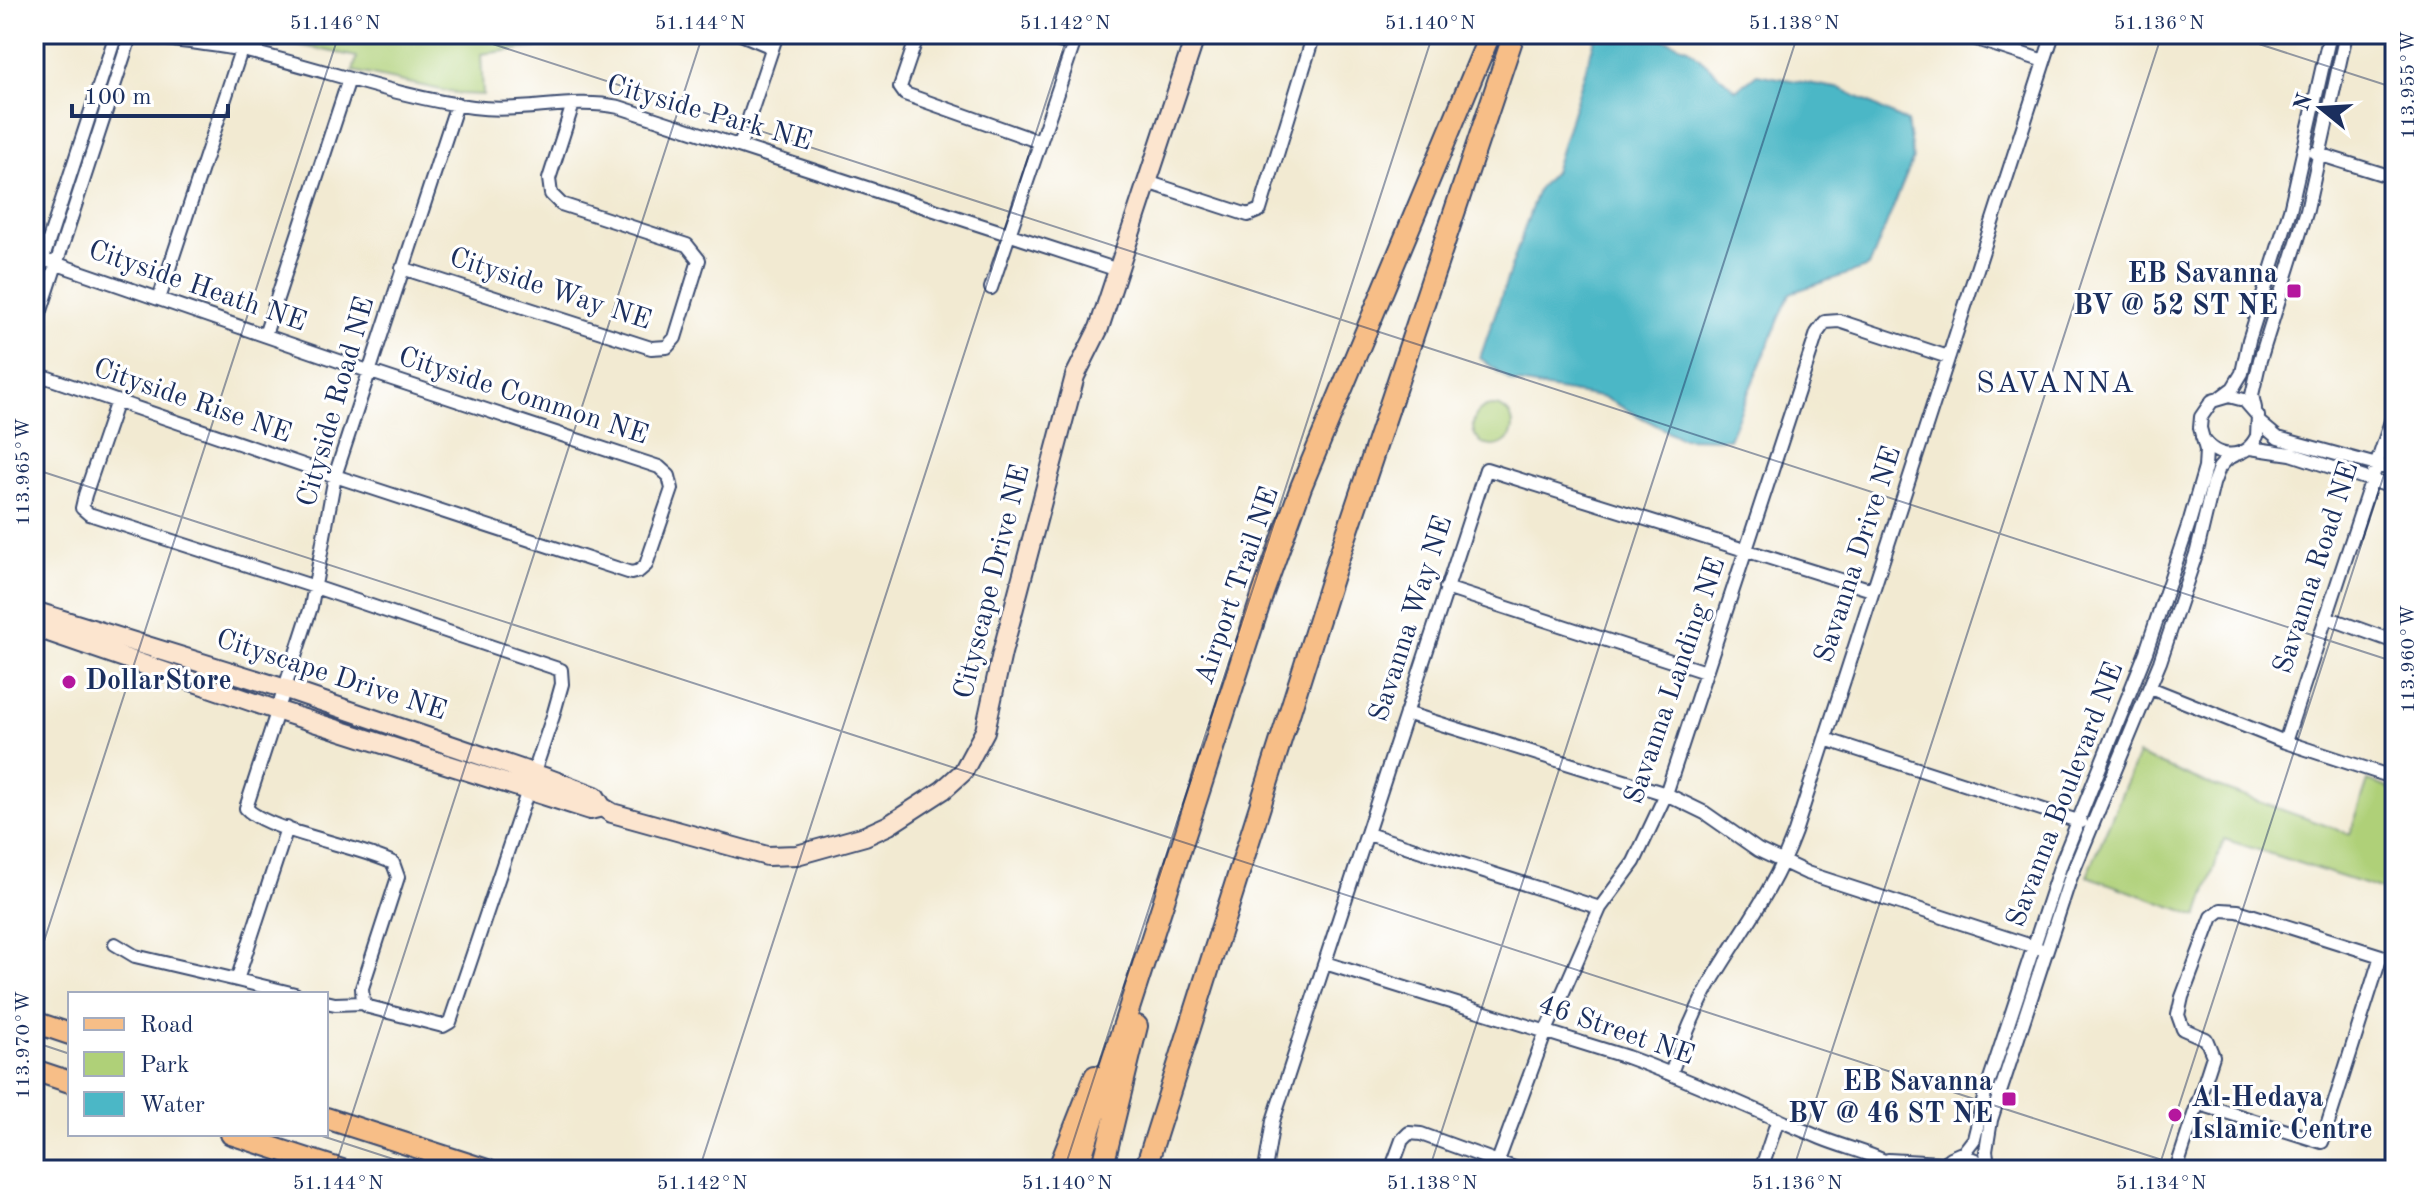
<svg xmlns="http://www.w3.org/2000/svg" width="2429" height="1204" viewBox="0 0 2429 1204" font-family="'Old Standard TT',serif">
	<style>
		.green { fill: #afd078; stroke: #65806b; stroke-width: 2 }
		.water { fill: #4bb7c6; stroke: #337392; stroke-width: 2 }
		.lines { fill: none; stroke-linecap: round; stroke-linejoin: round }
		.street-casing { stroke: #3b4b6f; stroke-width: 16 }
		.secondary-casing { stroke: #3b4b6f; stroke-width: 22 }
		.primary-casing { stroke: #3b4b6f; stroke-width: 24 }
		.street { stroke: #fff; stroke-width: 12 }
		.secondary { stroke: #fce5cf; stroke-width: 18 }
		.primary { stroke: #f7be87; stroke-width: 20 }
		.ticks { fill: none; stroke: #1b2f5e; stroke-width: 2; stroke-opacity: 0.45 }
		.poi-dot { fill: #b5179e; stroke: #fff; stroke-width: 3 }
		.labels { text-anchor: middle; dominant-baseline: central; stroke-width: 6; stroke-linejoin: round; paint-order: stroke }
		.street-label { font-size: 28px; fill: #1b2f5e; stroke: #fff }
		.poi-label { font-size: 28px; font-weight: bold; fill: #1b2f5e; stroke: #fff; text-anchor: end }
		.neighbourhood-label { font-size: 30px; letter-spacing: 2px; fill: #1b2f5e; stroke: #fff }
		.neatline { fill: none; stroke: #1b2f5e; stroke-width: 3 }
		.ticks-label { font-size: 20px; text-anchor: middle; fill: #1b2f5e }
	</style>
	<rect width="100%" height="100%" fill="#fff"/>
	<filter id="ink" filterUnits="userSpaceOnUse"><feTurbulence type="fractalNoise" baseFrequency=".0125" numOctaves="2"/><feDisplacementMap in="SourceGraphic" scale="16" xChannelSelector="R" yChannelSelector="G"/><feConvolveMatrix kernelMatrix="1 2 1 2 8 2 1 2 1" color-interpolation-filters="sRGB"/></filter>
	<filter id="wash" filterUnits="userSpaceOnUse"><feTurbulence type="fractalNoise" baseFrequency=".006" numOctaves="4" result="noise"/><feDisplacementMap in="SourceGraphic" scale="32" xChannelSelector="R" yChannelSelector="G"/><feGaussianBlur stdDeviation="1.8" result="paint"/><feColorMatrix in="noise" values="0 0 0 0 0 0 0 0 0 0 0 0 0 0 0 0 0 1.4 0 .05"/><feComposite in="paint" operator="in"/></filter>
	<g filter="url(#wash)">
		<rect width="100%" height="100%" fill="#f2ead2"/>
		<path class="green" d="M246,34h288l3,13 -56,7 2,41 -23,-1 -107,-23 4,-14z
			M1473 426a20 20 0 1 1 40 0a20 20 0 1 1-40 0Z
			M2138,755l57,24 155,55 18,-53 27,9v104l-171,-55 -26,77 -111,-40z"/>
		<path class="water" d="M1599,34h51l38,14 48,42 21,-16 85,15 65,33 6,37 -44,108 -79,26 -61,146 -49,-1 -75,-40 -93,-16 -32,-24 58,-169 16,-17 42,-136z"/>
	</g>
	<g filter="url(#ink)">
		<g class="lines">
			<g class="street-casing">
				<path id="street" d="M134,34c36,7 73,9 108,16 76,17 154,47 231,57 49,7 97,-10 146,0l499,163
					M741,34l31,13
					M918,34l-18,53 5,7 135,48
					M1037,34l36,11
					M1961,34l83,27
					M740,145l37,-111
					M2315,153l80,25
					M1147,182l101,33 12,-5 54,-176
					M34,256l334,115 291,96 10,9 3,13 -26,76 -7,6 -8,2 -296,-97 -301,-103
					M402,268l249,80 16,-1 8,-9 24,-78 -12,-15 -126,-41 -10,-10 -2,-15 24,-75
					M34,286l82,-252
					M991,288l86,-254
					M159,299l82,-249
					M34,332l97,-298
					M265,335l84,-256
					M2221,397l12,-9 9,-15 7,-33 41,-130 40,-176
					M117,401l-32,94 -3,13 7,6 226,73 246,83 1,14 -9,32 -103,306 -7,4 -74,-19 -6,-4 -1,-15 36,-111 -5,-14c-33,-17 -127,-32 -147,-55l65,-201 24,-131 122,-372
					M2255,408l-3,-13 8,-35 47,-150 39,-176
					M2259,422l19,16 117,32
					M2250,448l41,6 104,34
					M1446,588l259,84
					M2326,617l69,25
					M2150,688l135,54 110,36
					M1406,713l260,81 39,19 53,37 49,23 231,75
					M1825,739l256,83
					M2285,742l110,-333
					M287,828l-50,152 58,14
					M1368,834l232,74
					M115,944l20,12 102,24
					M1325,963l302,94c66,24 129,54 194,81 27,11 55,16 80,32
					M326,1002l9,2 28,-1
					M1671,1073c12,-33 25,-66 43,-96 31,-51 60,-88 81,-145l258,-798
					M1950,1158l14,-6 10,-13 11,-45 76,-230 85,-212 44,-132 15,-52 1,-18 -6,-22 1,-11 11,-16 17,-5 15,4 14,16 -1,20c-12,25 -41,24 -55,1
					M1888,1160l53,3
					M1498,1161l48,-130 54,-123 34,-46 32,-68 151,-461 8,-11 14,-1 109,36
					M1265,1170l8,-49 213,-652 386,121
					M1391,1170l11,-30 7,-7 12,1 99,36
					M1761,1170l17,-51
					M1935,1170c15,-17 37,-18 52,0
					M1989,1170l-3,-19 5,-31 79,-241 90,-217 37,-111 16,-67 6,-16 8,-9 8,-4
					M2176,1170l37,-114 -7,-17 -23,-10 -5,-14 4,-18 30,-80 9,-7 17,1 143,45 -59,186 -125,-39"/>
			</g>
			<g class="secondary-casing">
				<path id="secondary" d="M34,611l252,78 261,89 48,18 7,11 -12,3 -311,-99 -245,-84
					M602,807l10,6 155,43 30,-1 68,-19 24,-11 54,-35 20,-18 22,-41 17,-78 73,-277 24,-48 97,-294"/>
			</g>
			<g class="primary-casing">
				<path id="primary" d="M34,1022l36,12
					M34,1070l36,12
					M326,1118l161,52
					M231,1134l111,36
					M1058,1170l37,-94
					M1077,1170l186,-577 38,-106 189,-453
					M1102,1170l35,-144
					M1145,1170l189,-598 180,-538"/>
			</g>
			<use href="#street" class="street"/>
			<use href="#secondary" class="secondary"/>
			<use href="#primary" class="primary"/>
		</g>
	</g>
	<path class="ticks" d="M462,34l1933,628M2228,34l167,54M34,469l2159,701M34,972l305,-938M34,1042l36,12M316,1134l111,36M334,1170l369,-1136M699,1170l369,-1136M1064,1170l369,-1136M1429,1170l369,-1136M1793,1170l369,-1136M2158,1170l237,-729"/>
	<g class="poi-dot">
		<rect x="2286" y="283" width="16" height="16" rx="4"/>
		<circle cx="69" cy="682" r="8"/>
		<rect x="2001" y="1091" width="16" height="16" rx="4"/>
		<circle cx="2175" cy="1115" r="8"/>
	</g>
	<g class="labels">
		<g class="street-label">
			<text transform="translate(709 114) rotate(16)">Cityside Park NE</text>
			<text transform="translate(197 287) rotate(19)">Cityside Heath NE</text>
			<text transform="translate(550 290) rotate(18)">Cityside Way NE</text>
			<text transform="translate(523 397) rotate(18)">Cityside Common NE</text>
			<text transform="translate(192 402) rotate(19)">Cityside Rise NE</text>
			<text transform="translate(337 402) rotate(-74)">Cityside Road NE</text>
			<text transform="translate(1859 555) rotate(-72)">Savanna Drive NE</text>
			<text transform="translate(2317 568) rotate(-72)">Savanna Road NE</text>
			<text transform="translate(993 582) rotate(-76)">Cityscape Drive NE</text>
			<text transform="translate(1238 586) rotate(-71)">Airport Trail NE</text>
			<text transform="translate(1412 619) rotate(-72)">Savanna Way NE</text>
			<text transform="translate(331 676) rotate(18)">Cityscape Drive NE</text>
			<text transform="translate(1676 681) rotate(-71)">Savanna Landing NE</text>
			<text transform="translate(2066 795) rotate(-69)">Savanna Boulevard NE</text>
			<text transform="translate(1616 1031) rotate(19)">46 Street NE</text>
		</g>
		<g class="poi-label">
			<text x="2278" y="275">EB Savanna<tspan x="2278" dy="32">BV @ 52 ST NE</tspan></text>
			<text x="85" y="682" text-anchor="start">DollarStore</text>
			<text x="1993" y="1083">EB Savanna<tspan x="1993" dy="32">BV @ 46 ST NE</tspan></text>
			<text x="2191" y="1099" text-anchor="start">Al-Hedaya<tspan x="2191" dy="32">Islamic Centre</tspan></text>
		</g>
		<g class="neighbourhood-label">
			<text x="2056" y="384">SAVANNA</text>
		</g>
	</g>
	<rect width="2429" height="1204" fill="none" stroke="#fff" stroke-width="88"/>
	<rect x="68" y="992" width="260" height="144" fill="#ffffff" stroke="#a4acbf" stroke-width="2"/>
	<rect x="84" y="1018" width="40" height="12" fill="#f7be87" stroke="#a4acbf" stroke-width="2"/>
	<text x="140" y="1032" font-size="24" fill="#1b2f5e">Road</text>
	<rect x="84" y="1052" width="40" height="24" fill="#afd078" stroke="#a4acbf" stroke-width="2"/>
	<text x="140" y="1072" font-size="24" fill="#1b2f5e">Park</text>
	<rect x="84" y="1092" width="40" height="24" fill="#4bb7c6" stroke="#a4acbf" stroke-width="2"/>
	<text x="140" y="1112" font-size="24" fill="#1b2f5e">Water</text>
	<g transform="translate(2321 108) rotate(288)" stroke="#ffffff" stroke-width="6" paint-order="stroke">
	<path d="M0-6L14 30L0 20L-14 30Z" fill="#1b2f5e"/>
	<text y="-12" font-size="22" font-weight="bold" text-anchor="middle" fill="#1b2f5e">N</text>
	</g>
	<path d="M72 104v12h156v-12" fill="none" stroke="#1b2f5e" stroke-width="4"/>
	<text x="84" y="104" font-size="24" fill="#1b2f5e" stroke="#ffffff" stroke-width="6" paint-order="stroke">100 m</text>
	<rect x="44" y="44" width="2341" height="1116" class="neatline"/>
	<g class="ticks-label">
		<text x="335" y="29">51.146°N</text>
		<text x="700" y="29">51.144°N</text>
		<text x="1065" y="29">51.142°N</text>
		<text x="1430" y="29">51.140°N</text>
		<text x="1794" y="29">51.138°N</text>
		<text x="2159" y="29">51.136°N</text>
		<text transform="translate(2407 85) rotate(-90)" y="7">113.955°W</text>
		<text transform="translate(22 472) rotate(-90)" y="7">113.965°W</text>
		<text transform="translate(2407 659) rotate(-90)" y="7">113.960°W</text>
		<text transform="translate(22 1045) rotate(-90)" y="7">113.970°W</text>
		<text x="338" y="1189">51.144°N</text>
		<text x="702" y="1189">51.142°N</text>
		<text x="1067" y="1189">51.140°N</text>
		<text x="1432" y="1189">51.138°N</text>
		<text x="1797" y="1189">51.136°N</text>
		<text x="2161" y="1189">51.134°N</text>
	</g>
</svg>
